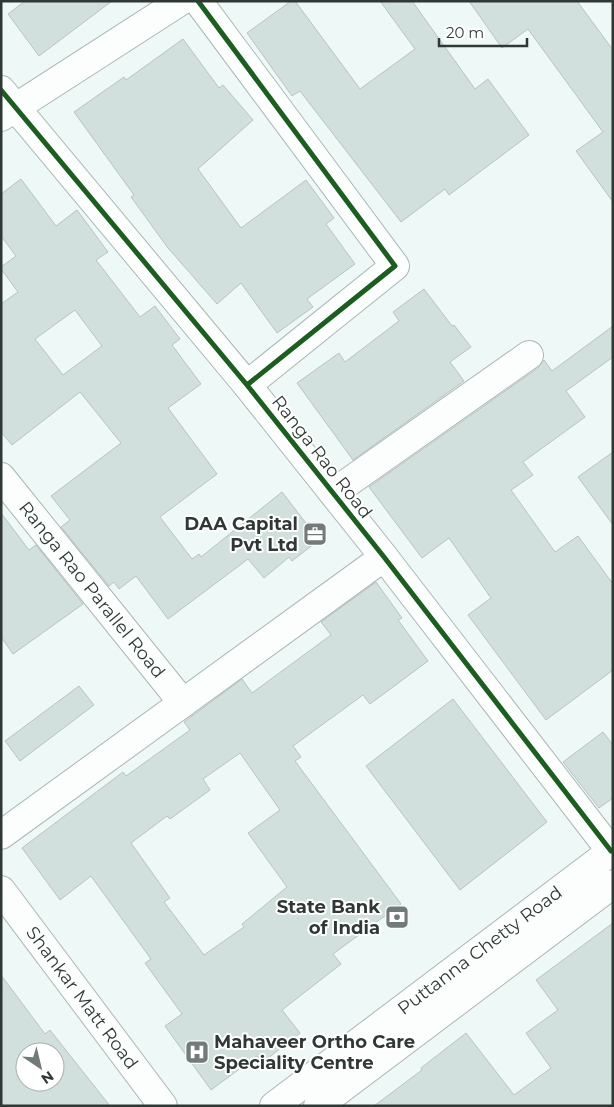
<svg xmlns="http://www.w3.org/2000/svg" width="614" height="1107" viewBox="0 0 614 1107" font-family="Montserrat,sans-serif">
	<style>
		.building { fill: #d1dfdd; stroke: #bac3c1; fill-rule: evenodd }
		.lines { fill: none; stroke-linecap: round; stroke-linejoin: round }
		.minor-casing { stroke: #aeb5b4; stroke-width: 30 }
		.tertiary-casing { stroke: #aeb5b4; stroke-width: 30 }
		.primary-casing { stroke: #aeb5b4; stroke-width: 30 }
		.minor { stroke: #fcfefe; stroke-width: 28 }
		.tertiary { stroke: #fcfefe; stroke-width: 28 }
		.primary { stroke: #fcfefe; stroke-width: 28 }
		.cycleway-casing { stroke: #fff; stroke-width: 8 }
		.cycleway { stroke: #1b5e20; stroke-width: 5 }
		.labels { text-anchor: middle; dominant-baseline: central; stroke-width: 4; stroke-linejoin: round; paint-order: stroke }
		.street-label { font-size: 18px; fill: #303836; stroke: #fff }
		.poi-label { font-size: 18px; font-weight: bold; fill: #303836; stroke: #fff; text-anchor: end }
	</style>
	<rect width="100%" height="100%" fill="#eef8f6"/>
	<path class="building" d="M25,1h87l-73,55 -31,-42z
		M291,1h4l65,88 55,-40 -35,-48h32l63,88 13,-10 41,56 -80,60 -4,-6 -44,33 -101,-131 -8,5 -45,-63z
		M469,1h108l36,49v152l-37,-51 27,-19 -75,-103 -26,19z
		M183,39l36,49 4,-3 30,35 -55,49 43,59 65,-48 28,38 -8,6 29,40 -48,35 6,8 -36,26 -36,-50 -24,21 -49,-56 -37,-51 3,-2 -60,-83 50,-35 2,3z
		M21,179l35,47 21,-16 31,42 -12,8 44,57 15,-11 25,33 -8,6 29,39 -33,24 49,66 -57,43 32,42 7,-5 2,3 81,-65 37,48 -27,21 -3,-4 -25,21 -16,-19 -80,60 -32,-43 -17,13 -5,-7 -5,4 -48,-59 9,-7 -19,-24 70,-53 -41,-51 -68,53 -11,-13v-128l17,-12 -17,-23v-2l15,-11 -15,-20v-42zM75,310l27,36 -39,29 -28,-36z
		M424,289l28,37 2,-1 17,22 -21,15 14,19 -111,79 -56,-77 42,-30 6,9 54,-41 -6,-9z
		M613,326v31l-47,34 19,26 -62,45 10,13 -22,15 44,62 23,-16 35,48v86l-67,50 -78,-105 23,-17 -42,-60 -27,20 -53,-71 169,-119 6,-8 8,11z
		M613,452v73l-35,-48z
		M1,513l28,37 7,-5 47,59 -70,50 -12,-17z
		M376,582l26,36 -4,2 30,41 -58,43 -7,-9 -70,51 8,11 -6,4 106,143 -68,50 8,10 -59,46 18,23 -38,30 -5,-7 -46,34 -46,-64 17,-12 -37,-51 6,-4 -60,-83 -31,24 -38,-52 101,-76 3,4 64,-46 -6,-8 58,-43 10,14 79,-58 -10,-13zM240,753l40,57 -32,23 39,54 -45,37 2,3 -40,28 -40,-53 6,-4 -39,-55 36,-27 3,3 40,-29 -7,-11z
		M79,686l15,19 -74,56 -15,-20z
		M453,699l94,123 -87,68 -94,-124z
		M603,732l10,13v53l-14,10 -36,-46z
		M613,923v183h-239l48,-36 -1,-2 45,-35 48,62 37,-27 -25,-35 32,-23 -22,-30z
		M1,975l44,59 5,-4 60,76h-109zM25,1052h30v30h-30z"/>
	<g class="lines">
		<g class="minor-casing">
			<g id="minor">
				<path d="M198,1l197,265 -148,119"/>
				<path d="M1,117l180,-116"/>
				<path id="s1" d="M1,477l182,226"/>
				<path d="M333,493l196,-138"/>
				<path d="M1,835l383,-278"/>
			</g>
		</g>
		<g class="tertiary-casing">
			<g id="tertiary">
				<path d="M1,90l246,295 137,172 227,294"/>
				<path id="s2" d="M1,890l162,216"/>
			</g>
		</g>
		<g class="primary-casing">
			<g id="primary">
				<path id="s3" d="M274,1106l339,-256"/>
				<path d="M318,1106l295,-222"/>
			</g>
		</g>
		<use href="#minor" class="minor"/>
		<use href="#tertiary" class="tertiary"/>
		<use href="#primary" class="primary"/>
		<g class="cycleway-casing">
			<path id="cycleway" d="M198,1l197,265 -148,119
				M1,90l246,295 137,172 227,294"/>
		</g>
		<use href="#cycleway" class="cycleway"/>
	</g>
	<defs>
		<g id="office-square" transform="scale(1.25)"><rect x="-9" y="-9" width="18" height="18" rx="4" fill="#727b79" stroke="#fff"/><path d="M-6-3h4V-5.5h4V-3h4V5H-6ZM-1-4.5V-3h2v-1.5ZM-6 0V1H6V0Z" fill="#fff"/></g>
		<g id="bank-square" transform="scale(1.25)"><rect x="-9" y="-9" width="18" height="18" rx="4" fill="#727b79" stroke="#fff"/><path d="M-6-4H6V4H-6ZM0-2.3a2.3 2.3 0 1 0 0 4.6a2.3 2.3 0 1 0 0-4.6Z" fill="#fff"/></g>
		<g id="hospital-square" transform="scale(1.25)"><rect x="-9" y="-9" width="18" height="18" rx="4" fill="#727b79" stroke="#fff"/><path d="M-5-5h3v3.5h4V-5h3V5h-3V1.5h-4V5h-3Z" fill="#fff"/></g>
	</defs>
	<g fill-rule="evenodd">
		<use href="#office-square" x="315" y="534"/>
		<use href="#bank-square" x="397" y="917"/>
		<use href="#hospital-square" x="197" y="1052"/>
	</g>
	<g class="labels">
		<g class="street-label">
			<text transform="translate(322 457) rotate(52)">Ranga Rao Road</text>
			<text stroke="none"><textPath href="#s1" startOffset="145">Ranga Rao Parallel Road</textPath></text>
			<text stroke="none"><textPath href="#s3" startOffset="258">Puttanna Chetty Road</textPath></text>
			<text stroke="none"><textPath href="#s2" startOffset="135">Shankar Matt Road</textPath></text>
		</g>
		<g class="poi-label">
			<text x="298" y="524">DAA Capital<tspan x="298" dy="21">Pvt Ltd</tspan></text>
			<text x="380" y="907">State Bank<tspan x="380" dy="21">of India</tspan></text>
			<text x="214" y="1042" text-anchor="start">Mahaveer Ortho Care<tspan x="214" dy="21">Speciality Centre</tspan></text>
		</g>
	</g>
	<rect width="614" height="1107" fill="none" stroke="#303836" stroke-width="5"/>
	<g transform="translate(40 1067) rotate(145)"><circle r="24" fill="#ffffff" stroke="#acafaf"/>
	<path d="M0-4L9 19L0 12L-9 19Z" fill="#727b79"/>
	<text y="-8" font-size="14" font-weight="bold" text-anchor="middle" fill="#303836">N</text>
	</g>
	<path d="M439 38v8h88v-8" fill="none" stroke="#303836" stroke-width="2.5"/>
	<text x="446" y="38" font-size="15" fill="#303836" stroke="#ffffff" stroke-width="4" paint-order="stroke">20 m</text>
</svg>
